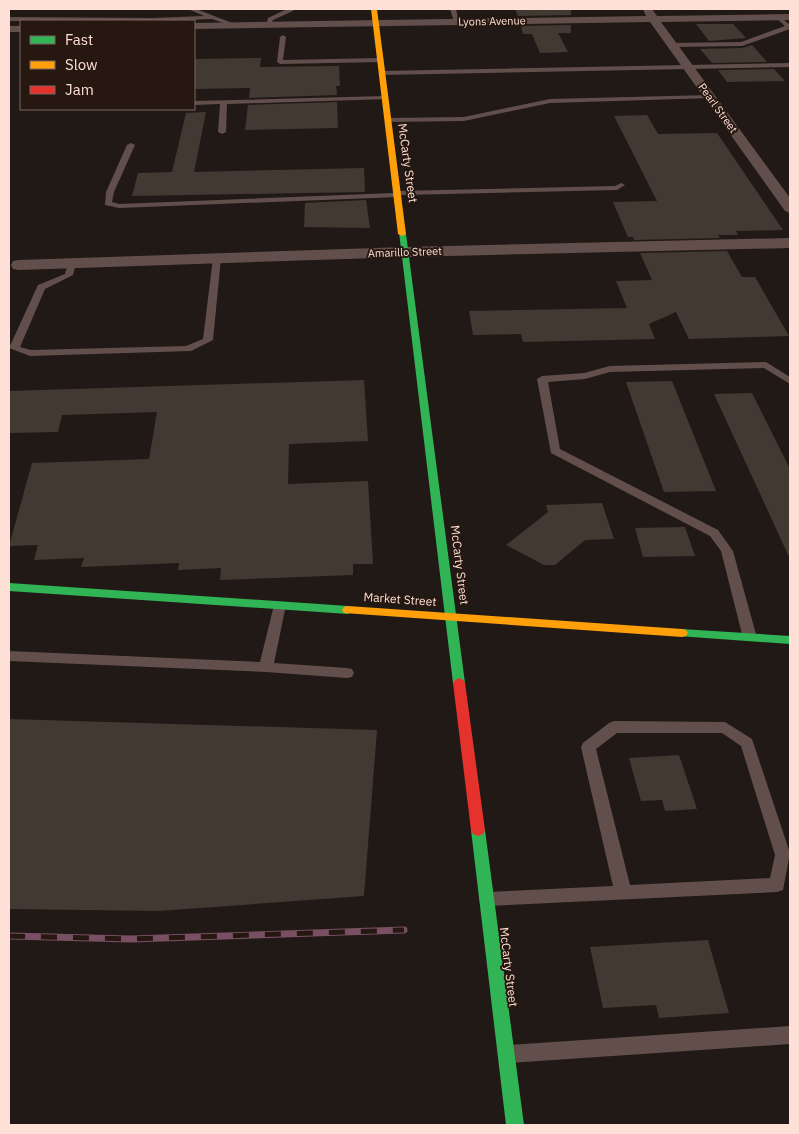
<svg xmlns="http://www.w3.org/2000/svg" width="799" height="1134" viewBox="0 0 799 1134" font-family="'IBM Plex Sans',sans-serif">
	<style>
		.building { fill: #433933 }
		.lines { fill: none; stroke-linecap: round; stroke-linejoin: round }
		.lane { fill: #624f4b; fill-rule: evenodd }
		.street { fill: #624f4b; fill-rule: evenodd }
		.fast { fill: #30b455; fill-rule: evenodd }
		.slow { fill: #ff9f0a; fill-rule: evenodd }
		.jam { fill: #e5322d; fill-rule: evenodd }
		.rail-casing { stroke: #795063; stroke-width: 7 }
		.rail { stroke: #261710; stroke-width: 5; stroke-dasharray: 16; stroke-linecap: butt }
		.labels { text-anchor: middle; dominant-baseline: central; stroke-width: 4; stroke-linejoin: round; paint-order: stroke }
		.far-street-label { font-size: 11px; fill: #fee0d7; stroke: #261710 }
		.street-label { font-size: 12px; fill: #fee0d7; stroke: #261710 }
	</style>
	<rect width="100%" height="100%" fill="#211915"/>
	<path class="building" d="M515,9h56v6l-53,1z
		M696,24h37l13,14 -37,3z
		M571,25v8h-13l10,19 -28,1 -8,-19h-9l-2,-8z
		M752,45l15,17 -55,1 -12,-14 42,-1z
		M261,58l-1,9 79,-1 1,20h-4l1,9 -88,3 1,-10 -56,1v-30z
		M774,69l11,12 -58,1 -9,-12z
		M337,102l1,26 -93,2 3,-25z
		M206,112l-12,60 170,-4 1,24 -233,4 6,-23 34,-1 14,-59z
		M647,115l11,19 59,-1 66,97 -47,1 2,4h-20l2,3 -86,2 -1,-3h-5l-15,-35 44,-1 -43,-85z
		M366,200l4,28 -66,-1 1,-24z
		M727,251l15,26h13l34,59 -100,3 -13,-27 -27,12 6,15 -132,3 -2,-8 -48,1 -4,-24 158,-3 -11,-27 36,-1 -12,-27z
		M364,380l4,61 -79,3 -1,40 80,-3 5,83h-20v11l-133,5 1,-12 -43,2 1,-7 -98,4 3,-9 -50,2 4,-15 -29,1 23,-83 117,-4 8,-47 -95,3 -4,17 -49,1v-42z
		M672,381l44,110 -52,1 -38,-110z
		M752,393l38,76v90l-76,-165z
		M602,503l12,36 -29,1 -30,25h-11l-38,-20 42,-33 -2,-7z
		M685,527l10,29 -52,1 -8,-29z
		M9,719l368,11 -13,166 -205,15 -150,-2z
		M679,755l18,54 -32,2 -3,-11 -21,1 -12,-43z
		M708,940l21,73 -70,5 -3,-13 -53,3 -13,-61z"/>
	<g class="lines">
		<path class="lane" d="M188,9h8l44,17 -5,1 -23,-8 -51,2h-152v-4l143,1 52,-2z
			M287,9h6v2l-20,9 -3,6h-4l2,-8z
			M450,9h6l3,14 -5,-1z
			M778,15l12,10v4l-48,17 -70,1 -3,-2 3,-2 69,-1 44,-16 -10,-9z
			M283,35l3,2 -3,23 98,-2 3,2 -3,2 -101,2 -3,-2 3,-25z
			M790,63v4l-408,8 -3,-2 3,-2z
			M710,95l3,2 -1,1 -162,5 -86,18 -76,1 -3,-2 3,-2 76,-1 86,-18z
			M386,96l2,1v2l-161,5 -1,28 -4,2 -4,-2 2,-28 -26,1v-4z
			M131,143l4,2 -21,47 -2,10 7,2 275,-11 4,-2 217,-5 6,-3 4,2 -8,5 -215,5 -4,2 -279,11 -14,-3 1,-13 21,-47z
			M217,255l4,3 -8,82 -22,11 -161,5 -21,-8 29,-63 27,-11 3,-11 4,-3 4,3 -3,12 -28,14 -25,58 11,3 155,-4 17,-7 10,-81z
			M766,362l24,15v7l-26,-16 -154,4 -25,7 -37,3 12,67 158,81 15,21 24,87 -2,3h-10l-2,-3 -22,-87 -11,-15 -159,-83 -14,-74 5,-3 42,-3 26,-7z
			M280,601l6,4 -12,58 73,5 5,1 2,4 -2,4 -5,1 -81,-6 -257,-11v-10l251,11 14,-57z
			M614,721l111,1 27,17 38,114 -7,37 -6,2 -290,14 -6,-2 -2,-5 2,-5 6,-2 126,-6 -32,-139 2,-4 26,-20zM617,733h105l19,13 34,109 -5,23 -140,7 -34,-136z
			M790,1026v18l-281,19 -7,-3 -2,-6 2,-6 7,-3z"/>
		<path class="street" d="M643,9h9l5,7 133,-2v6l-129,2 129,176v15l-5,-2 -135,-189 -456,7v-6l452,-7z
			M9,26h12v6h-12z
			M790,238v10l-384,9 -387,13 -6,-1 -2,-4 2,-4 6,-1 387,-13z"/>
		<path class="fast" d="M399,232l7,2 59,449 -2,3h-8l-2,-3z
			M9,583l339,23 6,4 -6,4 -339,-23z
			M682,629l108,7v8l-112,-8 -2,-3 2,-3z
			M478,824l5,2 2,4 39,295h-18l-35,-295 2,-4z"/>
		<path class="slow" d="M371,9h6l29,225 -4,2 -4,-2z
			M348,606l334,23 4,1 2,3 -2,3 -4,1 -338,-24 -2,-3 2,-3z"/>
		<path class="jam" d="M459,678l4,2 2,3 20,147 -2,4 -5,2 -5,-2 -2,-4 -18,-147 2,-3z"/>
		<g class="rail-casing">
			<path id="rail" d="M9,936l122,3 273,-9"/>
		</g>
		<use href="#rail" class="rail"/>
	</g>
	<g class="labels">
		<g class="far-street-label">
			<text transform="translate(492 21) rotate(-1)">Lyons Avenue</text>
			<text transform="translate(718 108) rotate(54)">Pearl Street</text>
			<text transform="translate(405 252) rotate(-2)">Amarillo Street</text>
		</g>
		<g class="street-label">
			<text transform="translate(408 163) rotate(82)">McCarty Street</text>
			<text transform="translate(460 565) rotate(83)">McCarty Street</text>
			<text transform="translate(400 599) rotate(4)">Market Street</text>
			<text transform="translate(509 967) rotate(83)">McCarty Street</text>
		</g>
	</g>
	<rect width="799" height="1134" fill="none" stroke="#fee0d7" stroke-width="20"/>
	<rect x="20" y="20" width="175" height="90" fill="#261710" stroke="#7c6760"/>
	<rect x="30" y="36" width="25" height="8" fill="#30b455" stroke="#7c6760"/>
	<text x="65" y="45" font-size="15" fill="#fee0d7">Fast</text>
	<rect x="30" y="61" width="25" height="8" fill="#ff9f0a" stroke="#7c6760"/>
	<text x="65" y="70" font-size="15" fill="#fee0d7">Slow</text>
	<rect x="30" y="86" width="25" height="8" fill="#e5322d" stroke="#7c6760"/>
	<text x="65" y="95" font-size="15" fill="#fee0d7">Jam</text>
</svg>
